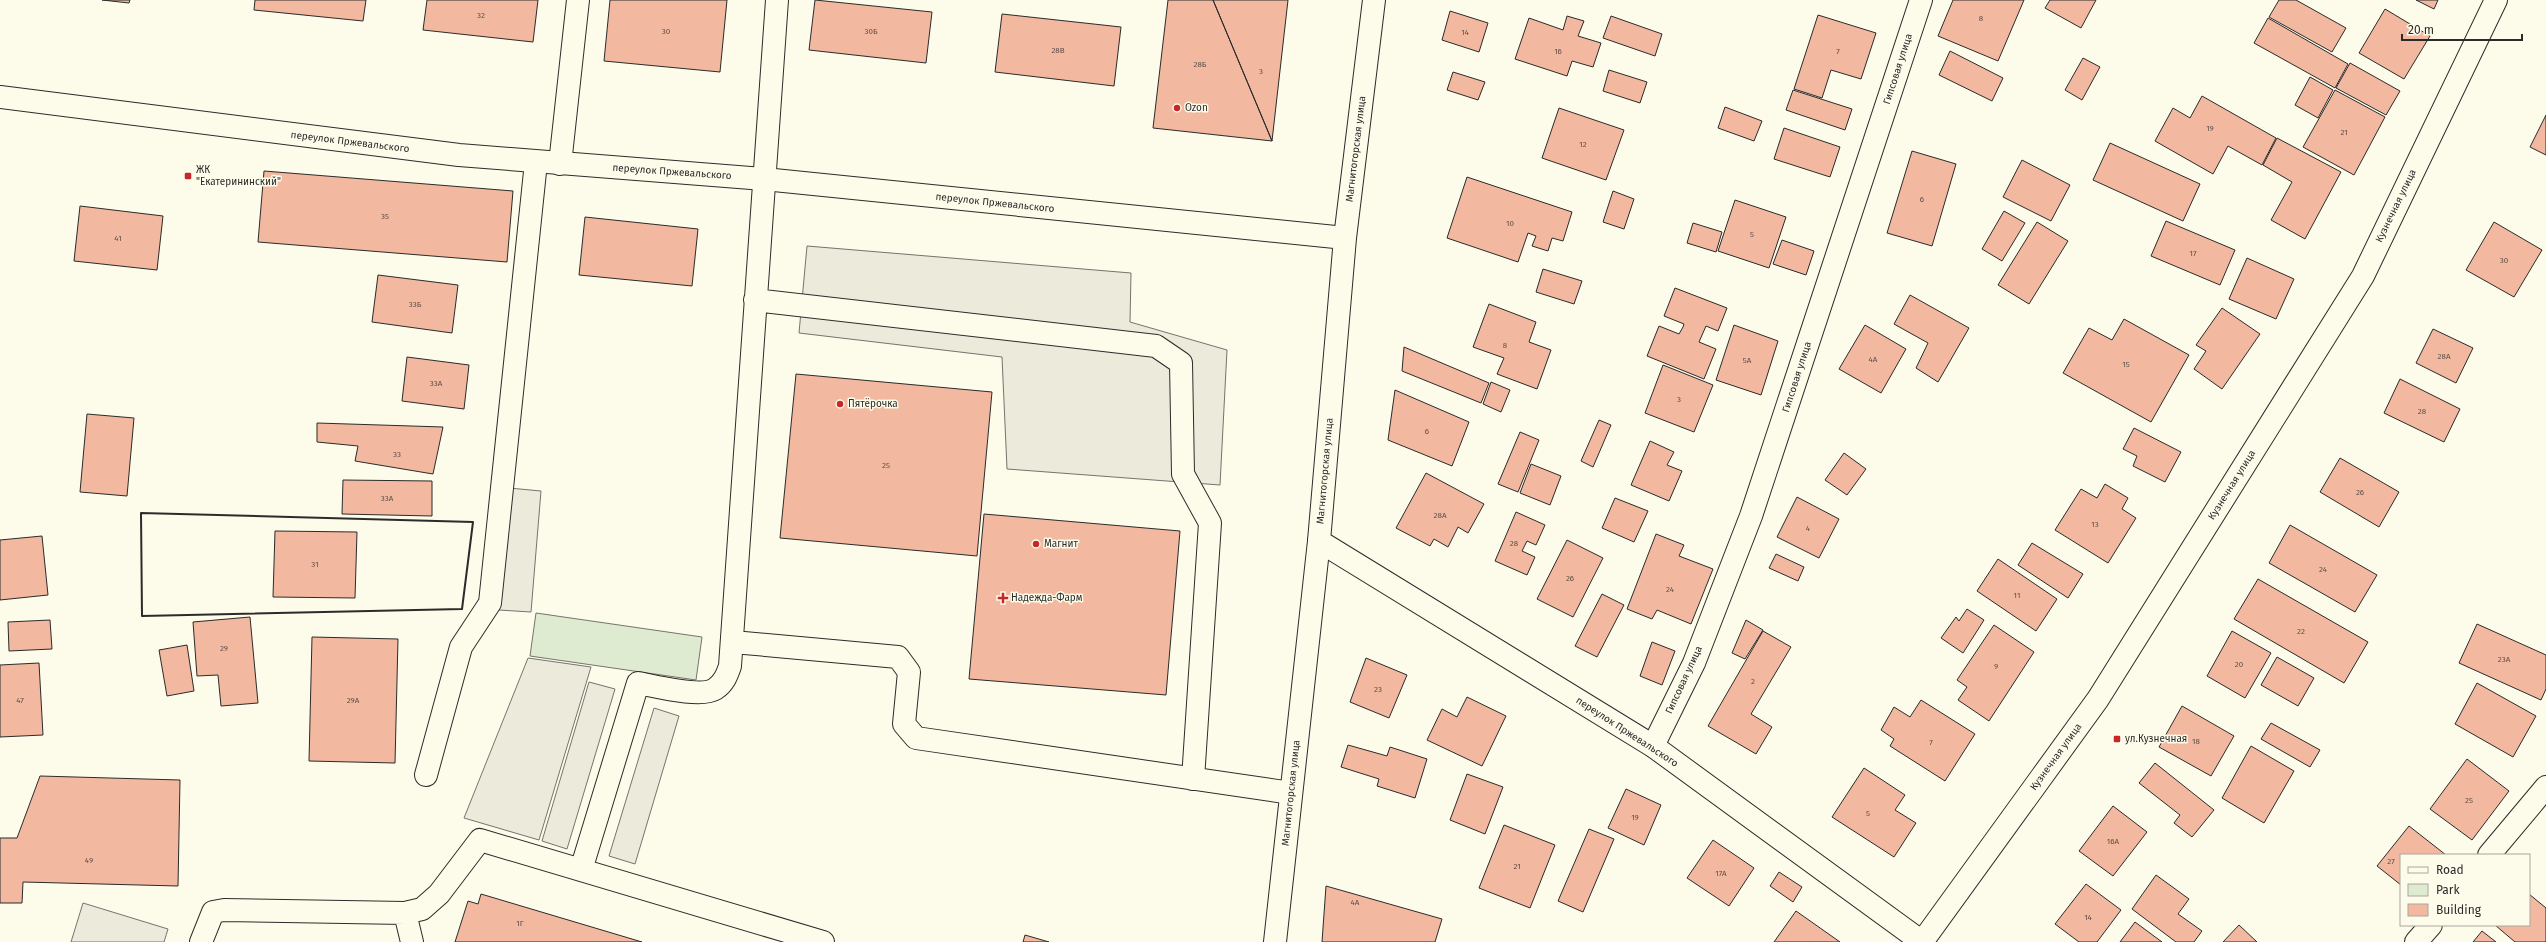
<svg xmlns="http://www.w3.org/2000/svg" width="2546" height="942" viewBox="0 0 2546 942" font-family="'Fira Sans',sans-serif">
	<style>
		.green { fill: #deebd1; stroke: #74746e }
		.parking { fill: #eceadb; stroke: #74746e }
		.building { fill: #f2b8a0; stroke: #2b2b2b }
		.lines { fill: none; stroke-linecap: round; stroke-linejoin: round }
		.minor-casing { stroke: #2b2b2b; stroke-width: 24 }
		.major-casing { stroke: #2b2b2b; stroke-width: 24 }
		.minor { stroke: #fdfbea; stroke-width: 22 }
		.major { stroke: #fdfbea; stroke-width: 22 }
		.wall { stroke: #2b2b2b; stroke-width: 2 }
		.poi-dot { fill: #c62828; stroke: #fdfbea; stroke-width: 1.5 }
		.labels { text-anchor: middle; dominant-baseline: central; stroke-width: 3; stroke-linejoin: round; paint-order: stroke }
		.number-label { font-size: 8px; fill: #5d4e48 }
		.street-label { font-size: 10px; fill: #2b2b2b; stroke: #fdfbea }
		.poi-label { font-size: 10px; fill: #2b2b2b; stroke: #fdfbea; text-anchor: start }
	</style>
	<rect width="100%" height="100%" fill="#fdfbea"/>
	<path class="green" d="M536,613l166,24 -6,43 -166,-24z"/>
	<path class="parking" d="M807,246l324,27 -1,49 97,28 -7,135 -213,-16 -5,-112 -203,-24z
		M509,488l32,3 -10,121 -32,-2z
		M528,658l63,9 -52,173 -75,-22z
		M589,682l26,7 -48,160 -25,-8z
		M654,708l25,8 -44,148 -26,-8z
		M83,903l85,26 -4,13h-93z"/>
	<path class="building" d="M102,0h28l-1,3z
		M255,0h111l-3,21 -109,-11z
		M427,0h111l-5,42 -110,-12z
		M610,0h117l-7,72 -116,-11z
		M815,0l117,12 -6,51 -117,-13z
		M1168,0h45l59,141 -119,-13z
		M1213,0h75l-16,141z
		M1953,0h71l-26,61 -60,-25z
		M2050,0h46l-15,28 -36,-20z
		M2279,0h17l50,28 -14,24 -63,-35z
		M2416,0h22l-4,9z
		M2385,9l45,27 -26,43 -45,-26z
		M1450,11l38,12 -9,29 -37,-12z
		M1002,14l119,13 -7,59 -119,-14z
		M1818,15l58,18 -15,46 -30,-9 -9,28 -28,-9z
		M1567,16l17,5 -6,15 23,7 -8,24 -21,-6 -5,15 -52,-17 14,-41 34,12z
		M1611,16l51,18 -7,22 -52,-18z
		M2268,18l80,46 -13,24 -81,-45z
		M1950,51l53,27 -11,23 -53,-26z
		M2083,58l17,9 -18,33 -17,-10z
		M2350,63l50,28 -14,24 -50,-27z
		M1609,70l38,12 -7,21 -37,-12z
		M1453,72l32,10 -7,18 -31,-10z
		M2310,77l23,13 -15,28 -23,-13z
		M1793,90l59,19 -7,21 -59,-20z
		M2335,90l50,27 -31,58 -51,-28z
		M2202,96l74,42 -14,27 -34,-19 -15,28 -58,-33 18,-33 17,10z
		M1725,107l37,14 -8,20 -36,-13z
		M1559,108l65,22 -18,50 -64,-22z
		M2546,115v40l-16,-8z
		M1784,128l56,19 -10,30 -56,-18z
		M2277,138l64,34 -36,67 -34,-19 21,-38 -29,-17z
		M2110,143l90,41 -17,37 -90,-41z
		M1912,151l44,13 -24,82 -45,-13z
		M2022,160l48,25 -19,36 -48,-24z
		M264,171l249,20 -6,71 -249,-20z
		M1467,177l105,35 -9,29 -11,-3 -4,13 -16,-5 4,-10 -8,-3 -10,29 -71,-24z
		M1613,191l21,8 -10,30 -21,-7z
		M1735,200l51,17 -17,51 -51,-17z
		M80,206l83,10 -6,54 -83,-9z
		M2004,211l21,12 -23,38 -20,-12z
		M585,217l113,12 -6,57 -113,-11z
		M2166,221l69,29 -15,35 -69,-29z
		M2037,222l31,19 -39,63 -31,-19z
		M2494,222l48,28 -28,47 -48,-27z
		M1693,223l29,9 -6,20 -29,-9z
		M1782,240l32,11 -8,24 -33,-11z
		M2247,258l47,21 -18,40 -47,-20z
		M1543,269l39,12 -8,23 -38,-12z
		M378,275l80,10 -6,48 -80,-11z
		M1675,288l52,20 -9,23 -12,-5 -7,16 17,7 -12,30 -57,-23 12,-30 20,8 4,-7 1,-3 -20,-8z
		M1910,295l59,33 -31,54 -22,-14 12,-25 -34,-19z
		M1489,304l47,18 -7,20 22,8 -14,39 -40,-15 7,-16 -31,-11z
		M2222,308l38,26 -38,55 -28,-20 12,-18 -10,-6z
		M2124,319l65,36 -38,67 -88,-49 26,-45 23,12z
		M1734,325l44,16 -17,54 -45,-15z
		M1865,325l41,24 -25,44 -42,-24z
		M2433,329l40,19 -17,35 -40,-20z
		M1404,347l85,36 -8,20 -79,-32z
		M407,357l62,8 -5,44 -62,-8z
		M1663,365l50,20 -19,47 -49,-19z
		M796,374l196,18 -15,164 -197,-18z
		M2400,379l60,30 -16,33 -60,-29z
		M1491,382l19,8 -9,22 -18,-8z
		M1395,390l74,32 -17,44 -64,-26z
		M87,414l47,4 -7,78 -47,-4z
		M1599,420l12,5 -18,42 -12,-6z
		M317,423l126,4 -10,47 -78,-13 3,-15 -41,-4z
		M2134,428l47,24 -16,30 -32,-16 4,-10 -14,-7z
		M1520,432l19,8 -21,52 -20,-8z
		M1650,441l24,11 -7,13 15,6 -13,30 -38,-16z
		M1844,453l22,16 -19,26 -22,-15z
		M2340,458l59,34 -20,35 -59,-35z
		M1531,464l30,12 -11,29 -30,-12z
		M1426,473l58,31 -16,29 -10,-6 -10,20 -14,-8 -4,7 -34,-18z
		M343,480l89,1v35l-90,-2z
		M2105,484l23,14 -6,11 14,9 -28,45 -53,-33 26,-41 16,9z
		M1797,497l42,22 -20,39 -42,-21z
		M1615,498l33,13 -14,31 -32,-14z
		M1516,512l29,13 -9,20 -9,-4 -5,10 13,6 -8,18 -32,-14z
		M984,514l196,17 -14,164 -197,-16z
		M2290,525l87,50 -22,37 -86,-49z
		M275,531l82,1 -2,66 -82,-1z
		M1656,534l28,11 -5,11 34,13 -22,55 -34,-14 -5,9 -25,-10z
		M42,536l6,59 -48,5v-60z
		M1567,540l36,18 -30,59 -36,-18z
		M2032,543l51,31 -15,24 -50,-33z
		M1776,554l28,13 -6,14 -29,-13z
		M1998,559l59,40 -21,32 -59,-40z
		M2258,579l110,63 -24,41 -110,-64z
		M1602,594l22,11 -27,52 -22,-11z
		M1967,609l17,11 -21,33 -22,-15 15,-21 3,4z
		M250,617l8,86 -37,3 -3,-31 -21,1 -4,-54z
		M50,620l2,29 -43,2 -1,-29z
		M1746,620l17,10 -18,29 -13,-6z
		M2477,624l69,31v34l-5,11 -82,-37z
		M1994,625l40,27 -45,69 -31,-21 9,-13 -10,-7z
		M1763,631l28,16 -40,67 21,13 -16,27 -48,-28z
		M2232,631l39,22 -26,45 -38,-22z
		M312,637l86,2 -3,124 -86,-2z
		M1652,642l23,9 -13,34 -22,-9z
		M187,645l7,46 -27,5 -8,-46z
		M2277,657l37,21 -16,28 -37,-21z
		M1366,658l41,17 -18,43 -39,-16z
		M39,663l4,72 -43,2v-72z
		M2477,683l59,33 -23,41 -58,-33z
		M1467,697l39,19 -24,50 -55,-26 15,-31 15,8z
		M1921,700l54,34 -30,47 -55,-35 4,-7 -13,-9 13,-23 16,10z
		M2182,706l52,30 -23,40 -52,-29z
		M2271,723l49,27 -10,17 -49,-28z
		M1348,745l39,11 3,-9 37,12 -12,39 -38,-12 2,-7 -38,-12z
		M2251,746l43,25 -30,52 -42,-25z
		M2467,759l42,32 -37,49 -42,-31z
		M2155,763l59,47 -22,27 -18,-14 6,-8 -41,-32z
		M1864,768l41,27 -10,15 21,13 -22,34 -62,-40z
		M1467,774l36,13 -18,47 -35,-14z
		M40,776l140,4 -2,106 -155,-4 -1,21h-22v-65h17z
		M1626,789l35,16 -17,40 -36,-17z
		M2113,806l34,26 -34,44 -34,-25z
		M1504,825l51,20 -25,63 -51,-20z
		M2409,826l37,29h-45v30l-24,-19z
		M1589,829l25,10 -31,73 -25,-11z
		M1713,840l41,28 -25,38 -42,-28z
		M1779,872l23,15 -9,15 -23,-16z
		M2156,875l33,24 -11,15 24,17 -8,11h-18l-44,-33z
		M2086,884l35,26 -24,32h-18l-24,-18z
		M1326,886l116,33 -7,23h-113z
		M481,894l161,48h-187l13,-41 10,3z
		M2529,894l17,14v34h-31l-20,-17h34z
		M1796,911l44,31h-66z
		M2135,922l27,20h-42z
		M2239,925l18,17h-34z
		M2482,931l14,11h-23z
		M1025,935l24,7h-26z"/>
	<g class="lines">
		<g class="minor-casing">
			<path id="minor" d="M560,164l18,-164
				M755,300l401,46 25,17 2,111 27,49 -17,256
				M733,642l165,15 11,15 -5,52 12,14 375,55
				M1653,746l41,-83 57,-147 170,-516
				M426,775l35,-128 29,-44 46,-441
				M2489,855l57,-68
				M581,870l57,-187c17,3 63,15 77,6 9,-6 12,-14 15,-23l47,-666
				M405,913l7,29
				M201,942l12,-30 11,-2 181,3 17,-4 17,-15 41,-54 343,102
				M1275,942l44,-401
				M2416,942l15,-17"/>
		</g>
		<g class="major-casing">
			<path id="major" d="M1374,0l-29,238 -26,303 334,205 269,196
				M0,97l459,58 305,24 581,59
				M1922,942l176,-243 265,-423 133,-276"/>
		</g>
		<use href="#minor" class="minor"/>
		<use href="#major" class="major"/>
		<path class="wall" d="M141,513l332,9 -11,87 -320,7z"/>
	</g>
	<g class="poi-dot">
		<circle cx="1177" cy="108" r="4"/>
		<rect x="184" y="172" width="8" height="8" rx="2"/>
		<circle cx="840" cy="404" r="4"/>
		<circle cx="1036" cy="544" r="4"/>
		<path d="M1001 592h4v4h4v4h-4v4h-4v-4h-4v-4h4z"/>
		<rect x="2113" y="735" width="8" height="8" rx="2"/>
	</g>
	<g class="labels">
		<g class="number-label">
			<text x="481" y="15">32</text>
			<text x="1981" y="18">8</text>
			<text x="666" y="31">30</text>
			<text x="871" y="31">30Б</text>
			<text x="1465" y="32">14</text>
			<text x="1058" y="50">28В</text>
			<text x="1558" y="51">16</text>
			<text x="1838" y="51">7</text>
			<text x="1200" y="64">28Б</text>
			<text x="1261" y="71">3</text>
			<text x="2210" y="128">19</text>
			<text x="2344" y="132">21</text>
			<text x="1583" y="144">12</text>
			<text x="1922" y="199">6</text>
			<text x="385" y="216">35</text>
			<text x="1510" y="223">10</text>
			<text x="1752" y="234">5</text>
			<text x="118" y="238">41</text>
			<text x="2193" y="253">17</text>
			<text x="2504" y="260">30</text>
			<text x="415" y="304">33Б</text>
			<text x="1505" y="345">8</text>
			<text x="2444" y="356">28А</text>
			<text x="1873" y="359">4А</text>
			<text x="1747" y="360">5А</text>
			<text x="2126" y="364">15</text>
			<text x="436" y="383">33А</text>
			<text x="1679" y="399">3</text>
			<text x="2422" y="411">28</text>
			<text x="1427" y="431">6</text>
			<text x="397" y="454">33</text>
			<text x="886" y="465">25</text>
			<text x="2360" y="492">26</text>
			<text x="387" y="498">33А</text>
			<text x="1440" y="515">28А</text>
			<text x="2095" y="524">13</text>
			<text x="1808" y="528">4</text>
			<text x="1514" y="543">28</text>
			<text x="315" y="564">31</text>
			<text x="2323" y="569">24</text>
			<text x="1570" y="578">26</text>
			<text x="1670" y="589">24</text>
			<text x="2017" y="595">11</text>
			<text x="2301" y="631">22</text>
			<text x="224" y="648">29</text>
			<text x="2504" y="659">23А</text>
			<text x="2239" y="664">20</text>
			<text x="1996" y="666">9</text>
			<text x="1753" y="681">2</text>
			<text x="1378" y="689">23</text>
			<text x="20" y="700">47</text>
			<text x="353" y="700">29А</text>
			<text x="2196" y="741">18</text>
			<text x="1931" y="742">7</text>
			<text x="2469" y="800">25</text>
			<text x="1868" y="813">5</text>
			<text x="1635" y="817">19</text>
			<text x="2113" y="841">16А</text>
			<text x="89" y="860">49</text>
			<text x="2391" y="861">27</text>
			<text x="1517" y="866">21</text>
			<text x="1721" y="873">17А</text>
			<text x="1355" y="902">4А</text>
			<text x="2088" y="917">14</text>
			<text x="520" y="923">1Г</text>
		</g>
		<g class="street-label">
			<text transform="translate(1898 69) rotate(-72)">Гипсовая улица</text>
			<text transform="translate(350 142) rotate(7)">переулок Пржевальского</text>
			<text transform="translate(1356 149) rotate(-83)">Магнитогорская улица</text>
			<text transform="translate(672 172) rotate(4)">переулок Пржевальского</text>
			<text transform="translate(995 203) rotate(6)">переулок Пржевальского</text>
			<text transform="translate(2396 206) rotate(-64)">Кузнечная улица</text>
			<text transform="translate(1797 377) rotate(-72)">Гипсовая улица</text>
			<text transform="translate(1325 471) rotate(-85)">Магнитогорская улица</text>
			<text transform="translate(2232 485) rotate(-58)">Кузнечная улица</text>
			<text transform="translate(1684 680) rotate(-65)">Гипсовая улица</text>
			<text transform="translate(1627 732) rotate(33)">переулок Пржевальского</text>
			<text transform="translate(2056 757) rotate(-54)">Кузнечная улица</text>
			<text transform="translate(1291 793) rotate(-84)">Магнитогорская улица</text>
		</g>
		<g class="poi-label">
			<text x="1185" y="108">Ozon</text>
			<text x="196" y="170">ЖК<tspan x="196" dy="12">"Екатерининский"</tspan></text>
			<text x="848" y="404">Пятёрочка</text>
			<text x="1044" y="544">Магнит</text>
			<text x="1011" y="598">Надежда-Фарм</text>
			<text x="2125" y="739">ул.Кузнечная</text>
		</g>
	</g>
	<rect x="2400" y="854" width="130" height="72" fill="#fdfbea" stroke="#a9a89e"/>
	<rect x="2408" y="867" width="20" height="6" fill="#fdfbea" stroke="#a9a89e"/>
	<text x="2436" y="874" font-size="12" fill="#2b2b2b">Road</text>
	<rect x="2408" y="884" width="20" height="12" fill="#deebd1" stroke="#a9a89e"/>
	<text x="2436" y="894" font-size="12" fill="#2b2b2b">Park</text>
	<rect x="2408" y="904" width="20" height="12" fill="#f2b8a0" stroke="#a9a89e"/>
	<text x="2436" y="914" font-size="12" fill="#2b2b2b">Building</text>
	<path d="M2402 34v6h120v-6" fill="none" stroke="#2b2b2b" stroke-width="2"/>
	<text x="2408" y="34" font-size="12" fill="#2b2b2b" stroke="#fdfbea" stroke-width="3" paint-order="stroke">20 m</text>
</svg>
